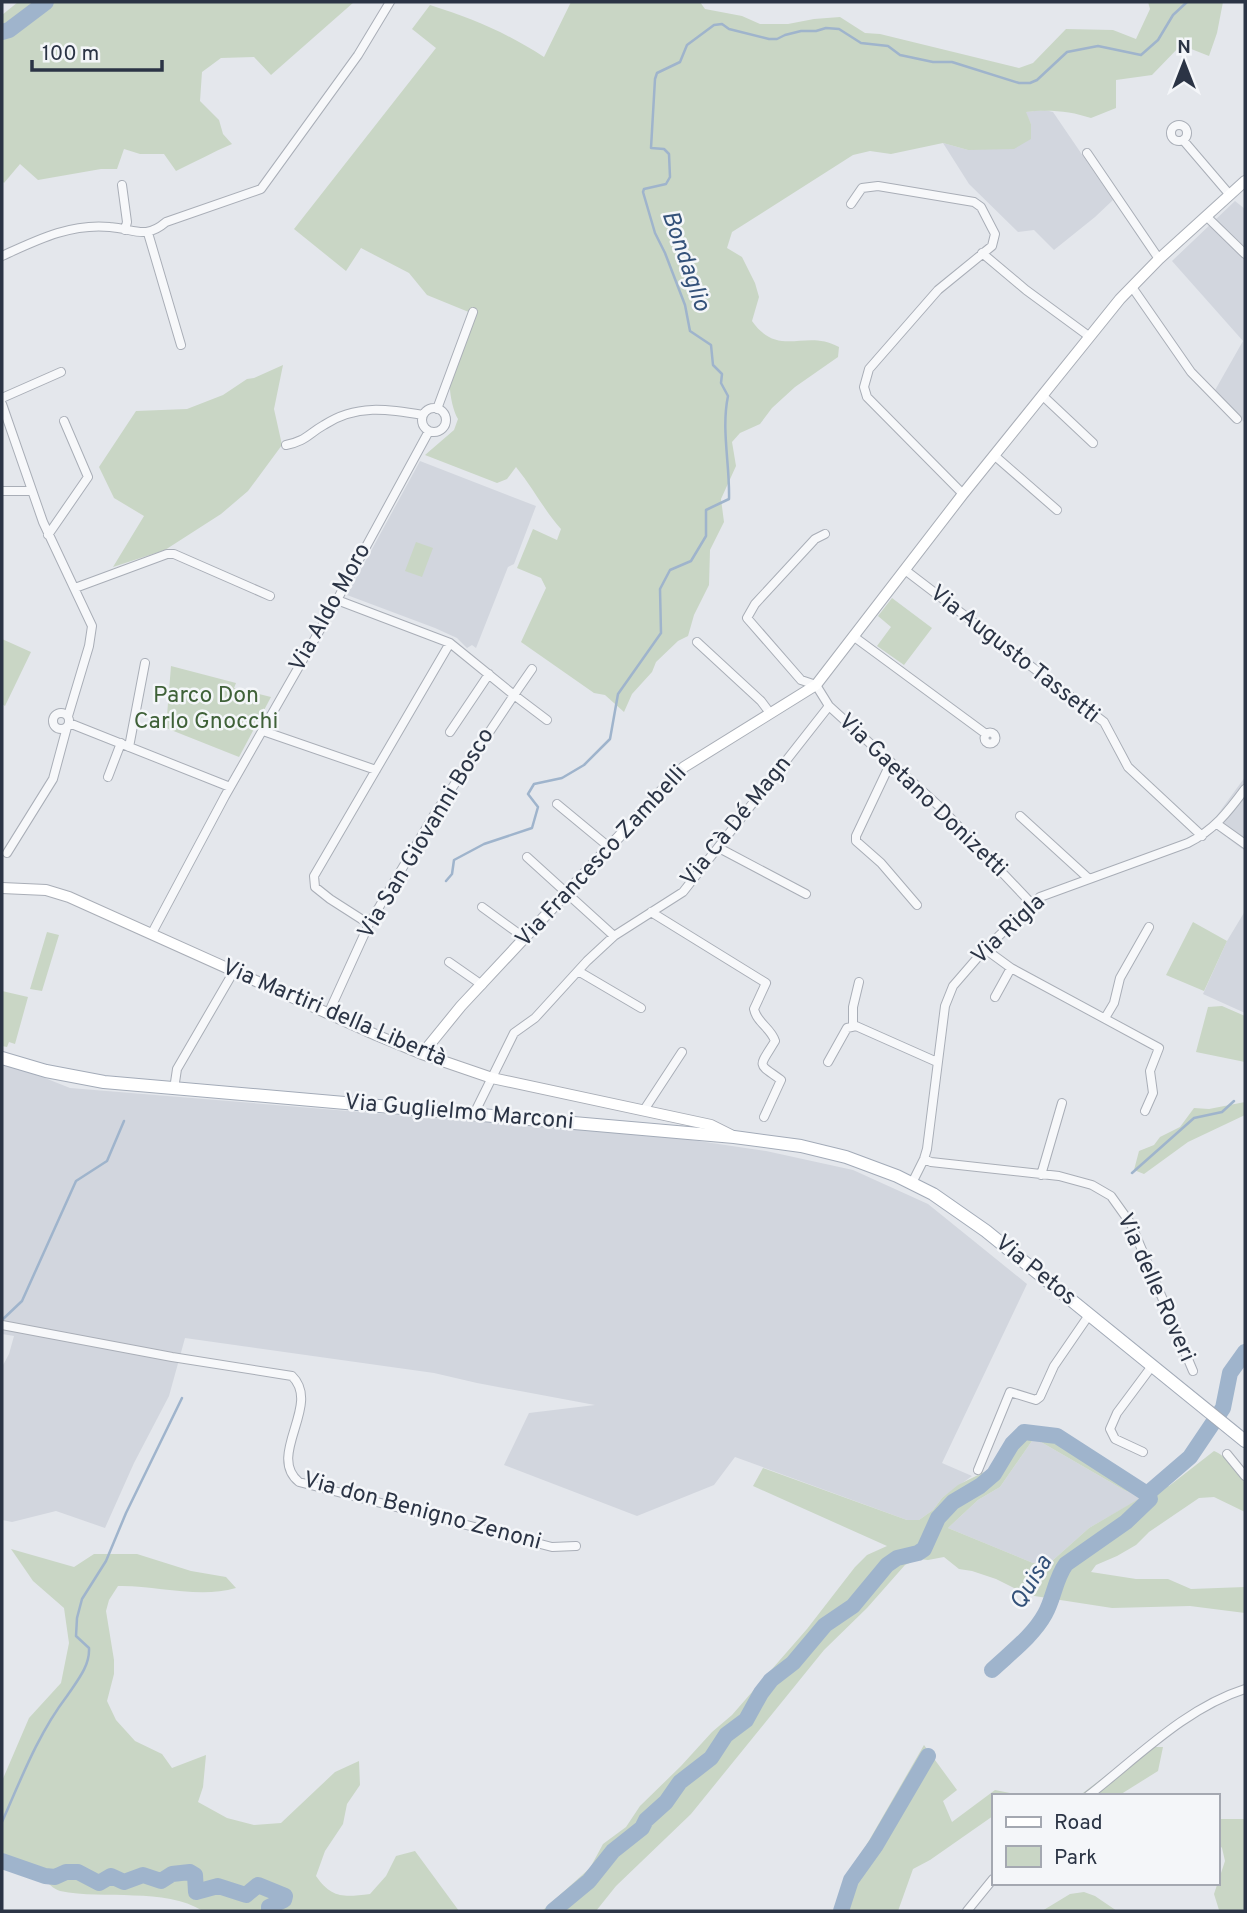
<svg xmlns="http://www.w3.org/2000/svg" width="1247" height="1913" viewBox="0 0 1247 1913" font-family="Overpass,sans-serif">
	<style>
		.built { fill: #d2d6de }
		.green { fill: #c9d6c5; fill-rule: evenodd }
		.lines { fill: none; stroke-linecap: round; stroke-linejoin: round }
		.stream { stroke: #9fb4cc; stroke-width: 2.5 }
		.river { stroke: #9fb4cc; stroke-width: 16 }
		.street-casing { stroke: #a9aeb7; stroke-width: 10 }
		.secondary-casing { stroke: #a9aeb7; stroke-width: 12 }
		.primary-casing { stroke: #a3abb8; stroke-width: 14 }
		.street { stroke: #f7f8fa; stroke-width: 8 }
		.secondary { stroke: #fff; stroke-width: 10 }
		.primary { stroke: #fff; stroke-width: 12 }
		.labels { text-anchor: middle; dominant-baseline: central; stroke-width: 5; stroke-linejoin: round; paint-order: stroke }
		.street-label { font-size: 23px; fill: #2b3445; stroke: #f4f6f9 }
		.park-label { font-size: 23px; fill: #3f6138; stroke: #f4f6f9 }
		.water-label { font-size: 24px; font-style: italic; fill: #34527a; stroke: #f4f6f9 }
	</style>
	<rect width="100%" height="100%" fill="#e4e7ec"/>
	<path class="built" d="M1045,110l8,2 60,88 -18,17 -41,33 -20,-20 -16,2 -49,-48 -26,-41 25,7 63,-26 -6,-12z
		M1235,201l10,8v214l-31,-31 29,-51 -71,-80z
		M420,461l116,45 -22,58 -6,3 -32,81 -4,-3 -5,3 -10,-10 -22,-10 -88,-33z
		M1245,777v74l-35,-26z
		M1245,911v102l-42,-19 24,-53z
		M2,1061l68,27 608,50 88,13 87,19 75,34 99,80 -85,179 30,13 -30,22 -9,12 -14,10h-12l-172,-63 -21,28 -77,31 -133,-51 25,-52 66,-8 -118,-22 -43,-10 -249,-35 -16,58 -35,67 -29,65 -49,-17 -44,11 -10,-2v-153l7,-13 5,-18 -12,-2z
		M1034,1438l90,52 19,7 -54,31 -37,33 -19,2 -85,-35 30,-28 22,-13z"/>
	<path class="green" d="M18,2h336l-83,73 -17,-18 -33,1 -19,14 -2,29 19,19 4,14 9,10c-19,8 -37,18 -56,27l-12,-17h-24l-16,-5 -7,20h-16l-63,11 -18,-16 -16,19 -2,-2v-166z
		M571,2h129l5,7 37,7 18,8h28l26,-5 26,-2 25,16 15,1 139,34 14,-5 33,-34 47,1 23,9 14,-30 -2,-7h75l-6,31 -8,23 -28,-11 -29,30 -36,5v28l-25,10c-20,-7 -44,-9 -65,-6l5,12v15l-17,10 -46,1 -25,-7 -52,11 -21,-3 -17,4 -121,77 -5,16 15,9 13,26 4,14 -7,24c27,38 53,7 87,26l-1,10 -43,30 -23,21 -12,16 -20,9 -8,9 4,24 -15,33 3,23 -14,28 -1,35 -15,30 -6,21 -10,5 -22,21 -4,10 -20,22 -8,18 -19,-17 -11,-2 -73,-51 25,-54 -5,-10 -24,-10 16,-39 24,11 4,-11c-17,-19 -28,-41 -45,-62l-9,12 -10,4 -72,-28 29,-25 4,-11c-5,-8 -9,-27 -8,-37 2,-14 20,-51 26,-67l-49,-20 -18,-22 -48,-25 -15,23 -52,-42 142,-181 -24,-19 18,-24c44,14 75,27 114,52z
		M283,365l-9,44 8,36 -34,46 -27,23 -56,36 -52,17 31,-51 -30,-18 -15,-31 37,-56 51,-2 36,-14 24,-16 7,-1z
		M416,542l17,6 -11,29 -17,-6z
		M892,598l40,30 -28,37 -27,-19 14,-19 -13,-11z
		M2,639l29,13 -26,54 -3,-2z
		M171,666l65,17 -2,5 37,9 -32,60 -73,-29z
		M1193,922l34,19 -23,50 -38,-16z
		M47,932l12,3 -17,56 -12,-2z
		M2,991l26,6 -13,47 -6,-2 -2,5 -5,-1z
		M1222,1006l23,10v46l-49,-10 12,-45z
		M1245,1102v13l-57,27 -44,32 -10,-4 5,-19 15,-6 6,-8 20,-10 14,-19 15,1z
		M1032,1425l33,14 76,51 28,-4 45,-35c12,5 26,20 31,33 2,7 0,20 0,28l-31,-15 -15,1 -50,34 -13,13 -19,11 -21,9 -5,7 45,7h32l23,10 54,-2v26l-55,-7 -78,2 -84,-13 -32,-16 -24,-8 -13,-2 -15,-12 -16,3 -10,-1 -13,6 -38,43 -43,42 -133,164 -75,72 -20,25h-54l48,-43 13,-24 23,-17 14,-21 41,-40 31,-34 20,-17 75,-86 48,-62 12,-12 20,-9 -134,-60 10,-18 144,52h12l14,-10 9,-12 16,-13 40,-20 21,-31zM1034,1438l90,52 18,7 -53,31 -37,33 -19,2 -85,-35 30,-28 22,-13z
		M11,1549l63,18 20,-13h43l54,17 35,6 10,11c-38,11 -80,-3 -118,-2l-9,14 -3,11 8,49v14l-7,27 9,19 19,21 27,13 10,14 34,-13 -3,32 -5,15 29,16 27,7 27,-2 54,-51 24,-11 1,24 -13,19 -4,20 -18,27 -9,25c16,23 28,21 54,18l16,-18 10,-20 19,-5 44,60h-256c-39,-24 -98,-11 -143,-20 -7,-2 -11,-8 -18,-12 -13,-6 -27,-10 -40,-15v-83l27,-63 32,-35 8,-40 -5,-35 -31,-27z
		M924,1745l33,45 -14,11 9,21 43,-32 15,3v3h-17v20l-63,44 -17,9 -15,42h-60l6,-27z
		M1149,1747h14l-5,24 -40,25h-39l60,-46z
		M1217,1819h28v92l-26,-1 -5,-16 11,-33 -3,-13 -5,-6z
		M1084,1892l11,4 22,15h-75l28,-17z"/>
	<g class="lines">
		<path class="stream" d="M446,881l6,-7 2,-14 30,-16 48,-16 6,-21 -10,-13 6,-10 28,-6 22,-13 26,-26 8,-45 43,-61 -1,-44 10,-19 21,-9 15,-25v-26l23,-11c1,-35 -8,-69 -1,-103l-7,-13 1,-9 -9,-9 -2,-20 -21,-14 -5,-26 -20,-52 -10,-20 -12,-41 1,-3 22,-5 4,-7 -1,-23 -5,-5 -13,-1 4,-69 2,-6 23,-11 7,-17 27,-20 8,-1 7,5 40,10h8l8,-4 16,-4h15l10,-3 13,1 22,14 27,3 12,9 33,7h19l67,21h11l7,-3 30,-28 31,-6 43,9 17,-15 15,-25 14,-13
			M1132,1173l62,-55 28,-6 12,-11
			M2,1320l20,-19 54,-120 31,-20 17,-40
			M2,1822c19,-43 36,-88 65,-126 10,-15 23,-30 22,-48l-13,-12 1,-18 5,-19 24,-38 20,-48 56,-115"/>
		<path class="river" d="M2,32l7,-2 37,-28
			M1147,1494l43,-37 33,-49 7,-35 15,-21
			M992,1670c18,-17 41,-34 53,-56 9,-16 10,-35 21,-50l60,-42 24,-23
			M2,1861l43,15 10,1 11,-5h12l21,11 12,-7 13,6 19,-7 18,6 11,-7 18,-2 5,3 1,17 22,-6 28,9 12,-10 27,11 -1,4 -15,7v4
			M553,1911l36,-30 24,-30 29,-23 4,-8 20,-18 14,-20 31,-24 15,-23 20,-15 15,-27 10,-13 22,-17 32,-38 28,-19 34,-41 10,-7 21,-5 6,-4 14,-31 15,-16 27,-16 14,-12 18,-30 12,-12 33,4 90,58
			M841,1911l10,-31 25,-35 52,-89"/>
		<g class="street-casing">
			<path id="street" d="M1171 133a8 8 0 1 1 16 0a8 8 0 1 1-16 0Z
				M1183,140l47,55
				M1087,153l72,106
				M122,185l5,37 -2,8
				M851,204l11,-16 16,-2 96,16 7,5 14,27 -3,12 -54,44 -69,79 -5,18 3,10 96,97
				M1206,216l39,38
				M148,233l33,112
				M982,253l44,37 64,47
				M2,256c35,-16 69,-33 108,-29 25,2 35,13 56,-5l95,-33 97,-134 32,-53
				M1132,287l59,85 46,47
				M1043,396l50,47
				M2,398l59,-26
				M2,404l41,118 49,104 -3,20 -21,70
				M422 420a12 12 0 1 1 24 0a12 12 0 1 1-24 0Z
				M437,409l36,-97
				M286,445c20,-4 22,-11 38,-20 32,-21 64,-16 99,-10
				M995,456l62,54
				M2,491h30
				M825,534l-10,5 -60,65 -8,14 54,62 15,5 13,21 112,102 91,96
				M48,535l40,-58 -24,-56
				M905,570l199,152 24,45 74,69
				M75,588l92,-34h7l96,42
				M337,600l113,43 64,52 18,-26
				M853,636l133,98
				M697,642l64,59 9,12
				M53 721a8 8 0 1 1 16 0a8 8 0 1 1-16 0Z
				M69,723l161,64
				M263,731l113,39
				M450,732l39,-58
				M984.5 738a5.5 5.5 0 1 1 11 0a5.5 5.5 0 1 1-11 0Z
				M129,747l16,-84
				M891,762l-35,74v5l25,22 36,42
				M108,777l13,-34
				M557,804l52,43
				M1020,816l68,62
				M1217,824l28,20
				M719,848l87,46
				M7,853l46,-74 14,-52
				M527,857l87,79
				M482,907l44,32
				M651,912l115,71 -12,26c3,14 17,19 21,32 -17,28 -18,21 6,39l-17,37
				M369,924l-39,-25 -15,-12 -1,-11 136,-233
				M152,933l73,-137 112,-196 92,-169
				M985,949l26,19 148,80 -9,23 3,22 -8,18
				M449,962l33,23
				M578,971l63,37
				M995,997l16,-29
				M328,1014l41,-90 65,-109 80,-120 33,25
				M1105,1018l9,-15 6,-25 29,-51
				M853,1026v-19l6,-25
				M828,1062l19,-34 9,-2 81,36
				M174,1089l3,-20 57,-98
				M644,1110l38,-58
				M474,1114l40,-81 21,-15 52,-57 27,-25 69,-44 146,-186
				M924,1159l7,3 128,14 33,9 19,11 20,28 62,147
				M1041,1175l21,-72
				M912,1183l12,-24 3,-10 18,-143 8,-20 32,-37 55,-52 148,-54c26,-13 40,-31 57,-54
				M2,1325l170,32 120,19c30,29 -26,79 7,106l253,65 24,-1
				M1143,1452l-28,-13 -5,-10 7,-16 35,-47
				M1227,1454l18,22
				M978,1470l32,-78 26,8 4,-3 14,-31 35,-51
				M1088,1796c49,-38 97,-88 157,-107
				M967,1911l26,-32"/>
		</g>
		<g class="secondary-casing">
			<path id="secondary" d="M2,888l44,2 23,7 307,138 46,19 70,24 219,47 20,10
				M422,1054l39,-48 223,-239 132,-82 147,-191 157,-195 39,-40 86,-78"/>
		</g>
		<g class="primary-casing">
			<path id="primary" d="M2,1058l44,13 58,11 630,55 67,9 45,11 51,19 36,18 53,37 259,210"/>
		</g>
		<use href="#street" class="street"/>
		<use href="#secondary" class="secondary"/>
		<use href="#primary" class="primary"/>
	</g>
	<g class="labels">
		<g class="street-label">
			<text transform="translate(331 608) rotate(-61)">Via Aldo Moro</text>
			<text transform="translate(1014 655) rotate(38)">Via Augusto Tassetti</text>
			<text transform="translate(922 796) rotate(44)">Via Gaetano Donizetti</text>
			<text transform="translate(737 822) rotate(-51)">Via Cà Dé Magn</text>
			<text transform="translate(427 834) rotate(-59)">Via San Giovanni Bosco</text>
			<text transform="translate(602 857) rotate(-47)">Via Francesco Zambelli</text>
			<text transform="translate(1009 930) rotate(-43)">Via Rigla</text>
			<text transform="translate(334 1014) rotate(23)">Via Martiri della Libertà</text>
			<text transform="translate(459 1113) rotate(5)">Via Guglielmo Marconi</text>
			<text transform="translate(1035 1271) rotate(39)">Via Petos</text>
			<text transform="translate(1155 1288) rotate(66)">Via delle Roveri</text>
			<text transform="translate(422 1512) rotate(15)">Via don Benigno Zenoni</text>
		</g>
		<g class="park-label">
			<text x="206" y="696">Parco Don<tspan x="206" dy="26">Carlo Gnocchi</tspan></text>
		</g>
		<g class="water-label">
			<text transform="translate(685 261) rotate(71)">Bondaglio</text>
			<text transform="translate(1032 1583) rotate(-59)">Quisa</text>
		</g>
	</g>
	<rect width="1247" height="1913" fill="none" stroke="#2b3445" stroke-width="7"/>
	<rect x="992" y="1794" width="228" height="91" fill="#f4f6f9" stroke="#a4a8b1" stroke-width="2"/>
	<rect x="1006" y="1817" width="35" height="10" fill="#ffffff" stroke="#a4a8b1" stroke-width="2"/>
	<text x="1054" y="1829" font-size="21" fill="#2b3445">Road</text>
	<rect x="1006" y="1846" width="35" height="21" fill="#c9d6c5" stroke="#a4a8b1" stroke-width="2"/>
	<text x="1054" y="1864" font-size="21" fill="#2b3445">Park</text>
	<g transform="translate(1184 63)" stroke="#f4f6f9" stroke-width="5" paint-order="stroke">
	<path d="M0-5L12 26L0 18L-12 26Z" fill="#2b3445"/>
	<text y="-10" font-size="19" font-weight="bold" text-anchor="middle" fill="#2b3445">N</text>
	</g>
	<path d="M32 60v10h130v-10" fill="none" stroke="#2b3445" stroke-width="3.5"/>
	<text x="42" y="60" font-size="21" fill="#2b3445" stroke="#f4f6f9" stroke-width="5" paint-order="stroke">100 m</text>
</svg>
